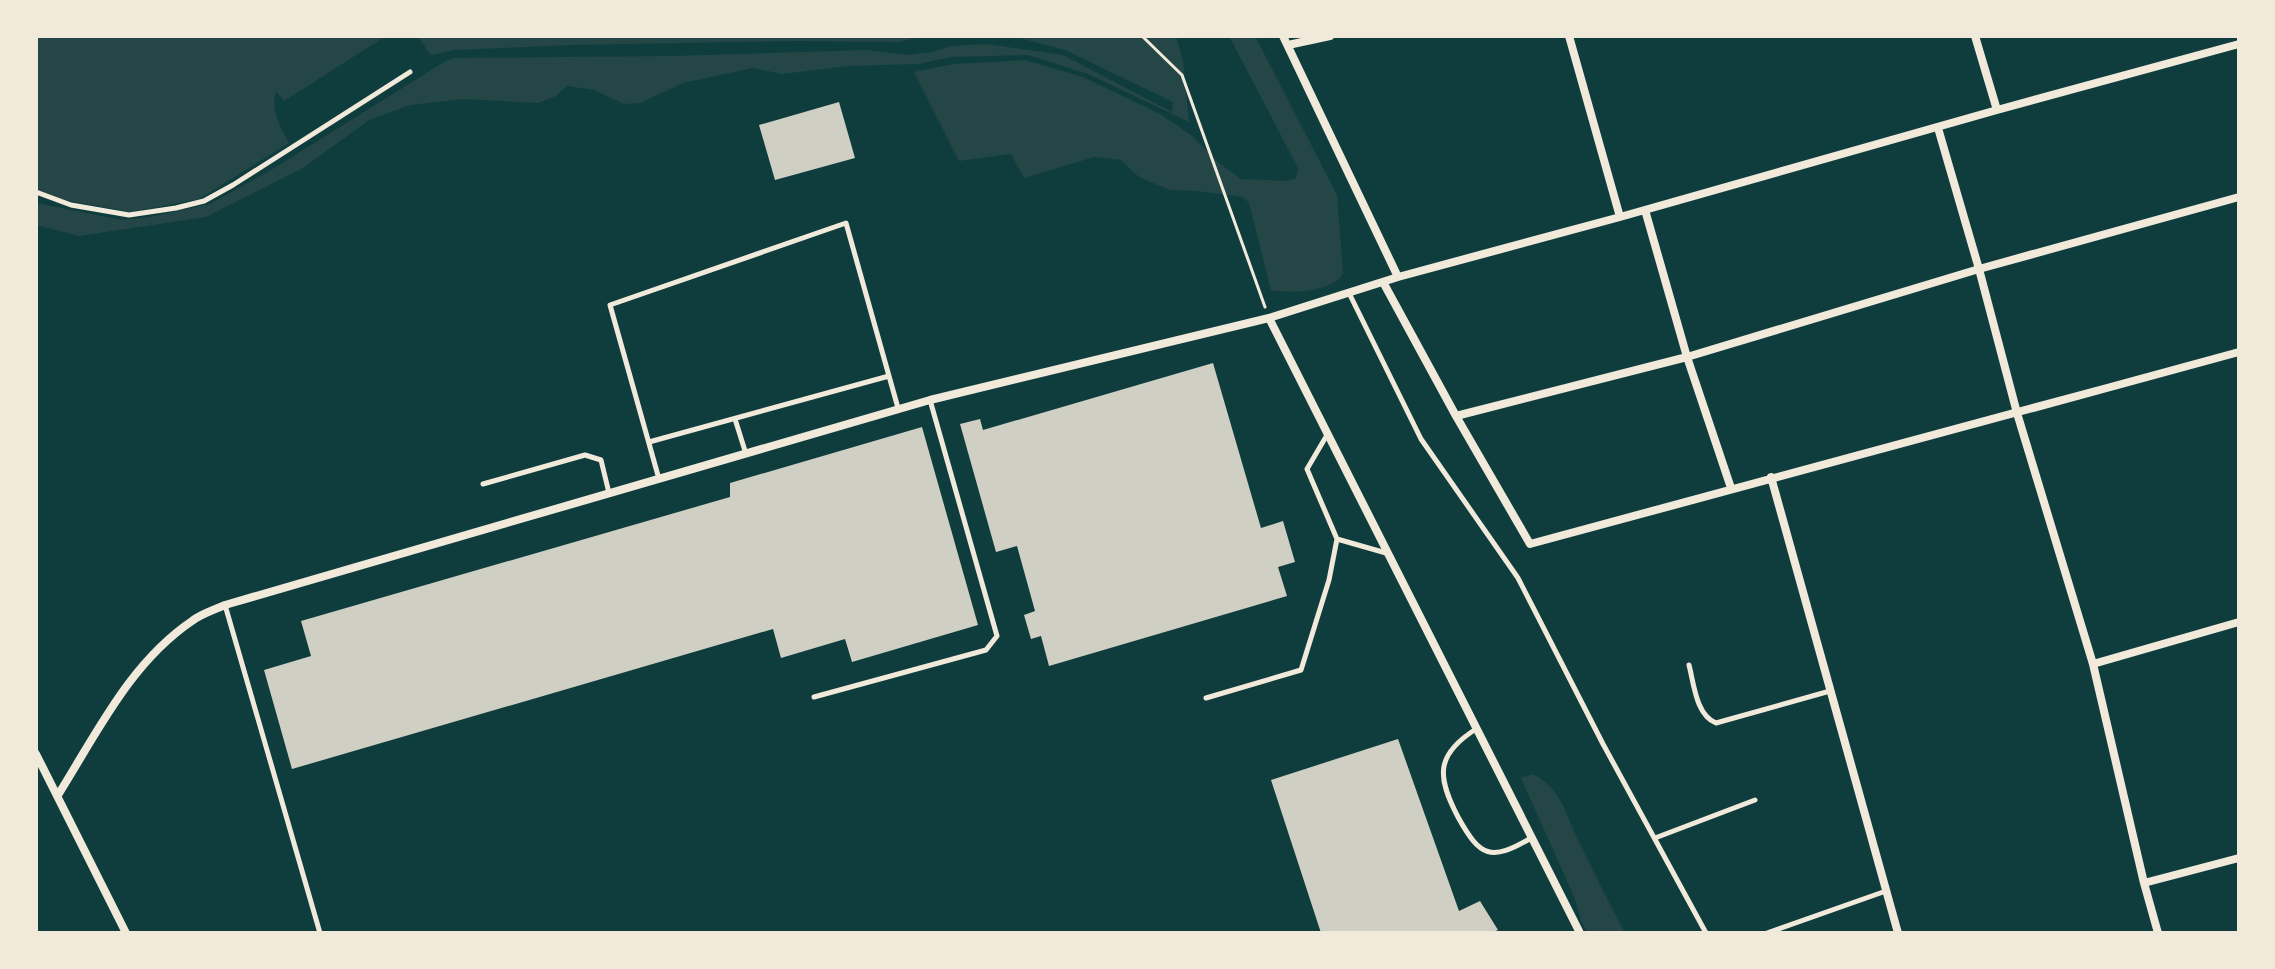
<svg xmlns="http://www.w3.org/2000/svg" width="2275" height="969" viewBox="0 0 2275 969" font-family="Poppins,sans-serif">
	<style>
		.green { fill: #244646 }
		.building { fill: #cfcfc3 }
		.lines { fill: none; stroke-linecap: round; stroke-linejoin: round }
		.path { stroke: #f1e9da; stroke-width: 3 }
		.service { stroke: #f1e9da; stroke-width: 5 }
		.minor { stroke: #f1e9da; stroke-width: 8 }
	</style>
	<rect width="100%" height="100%" fill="#0f3d3e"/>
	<path class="green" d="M36,36h350l-102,65 -8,-10c-6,19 4,35 13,52l-90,56 -68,13 -67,-12 -28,-10z
		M418,36l453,1 54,-1 -26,6 -104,-1 -222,4 -119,5 -22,5 -3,-2z
		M1012,36h164l7,25 6,61 -101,-48 -60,-19 -78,2 -31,7 -71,2 -66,8 -29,-6 -70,15 -43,20 -16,1 -30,-14 -27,-4 -11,10 -18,7 -75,-4 -53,6 -41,15 -66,48 -97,49 -127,19 -43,-11v-22l86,17 28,-3 60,-13 66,-37 168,-105 10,-4 218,-2 195,-6 41,5 24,-3 19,-6 35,-2 77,11 109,57 1,-10 -108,-52z
		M1229,36h26l82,159 6,78c-9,19 -53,21 -72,17l-22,-87 -6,-6 -46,-6 -27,-1 -31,-13 -18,-17 -27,-3 -70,21 -13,-24 -52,7 -45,-89 40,-8 71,-4 58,17 77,37 31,21 27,27 23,17 47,2 8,-3 2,-10z
		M1533,774c31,17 32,41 47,70 15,30 29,60 45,89h-37l-7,-12 -6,-22 -54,-121z"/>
	<path class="building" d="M839,102l16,56 -80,22 -16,-55z
		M1213,363l48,165 22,-7 12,41 -17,5 9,29 -238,70 -8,-30 -10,3 -7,-24 11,-4 -18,-65 -21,6 -36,-128 20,-5 3,11z
		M922,427l56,198 -126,37 -7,-23 -64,19 -8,-29 -481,140 -28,-99 47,-14 -10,-35 429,-124v-14z
		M1398,739l61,172 21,-10 18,29 -8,3h-169l-50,-153z"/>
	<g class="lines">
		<path class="path" d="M1142,36l40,39 83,232"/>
		<path class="service" d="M36,192l35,13 58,10 47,-7 28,-7 29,-16 177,-113
			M1349,293l72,146 97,139 85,166 103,189
			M735,419l11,35
			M1327,435l-20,34 30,70
			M649,442l240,-66
			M659,479l-49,-174 236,-82 52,185
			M483,484l102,-29 16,5 8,33
			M225,605l95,328
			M1689,665c5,19 7,50 27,58l114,-32
			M814,697l172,-47 11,-14 -67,-236
			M1206,698l95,-28 28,-90 8,-41 49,14
			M1476,729c-41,26 -39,48 -18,88 22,40 33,45 73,21
			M1655,838l100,-38
			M1767,933l119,-42"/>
		<path class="minor" d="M1283,36l115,241
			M1569,36l51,181
			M1975,36l22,74
			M1288,45l42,-9
			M1938,128l41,141 38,144 76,251 51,219 14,50
			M1645,210l42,147 44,131
			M1383,282l73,134 74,128c236,-66 473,-127 709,-192
			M1269,318l311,615
			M1456,416l231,-59 292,-88 260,-72
			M1771,477l127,456
			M2093,664l146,-42
			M36,754l90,179
			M58,795c39,-62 72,-132 134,-174 9,-7 22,-11 33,-16l705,-205 339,-82 129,-41 222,-60 377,-107 242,-66
			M2144,883l95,-25"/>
	</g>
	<rect width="2275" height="969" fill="none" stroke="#f1e9da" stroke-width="76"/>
</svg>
